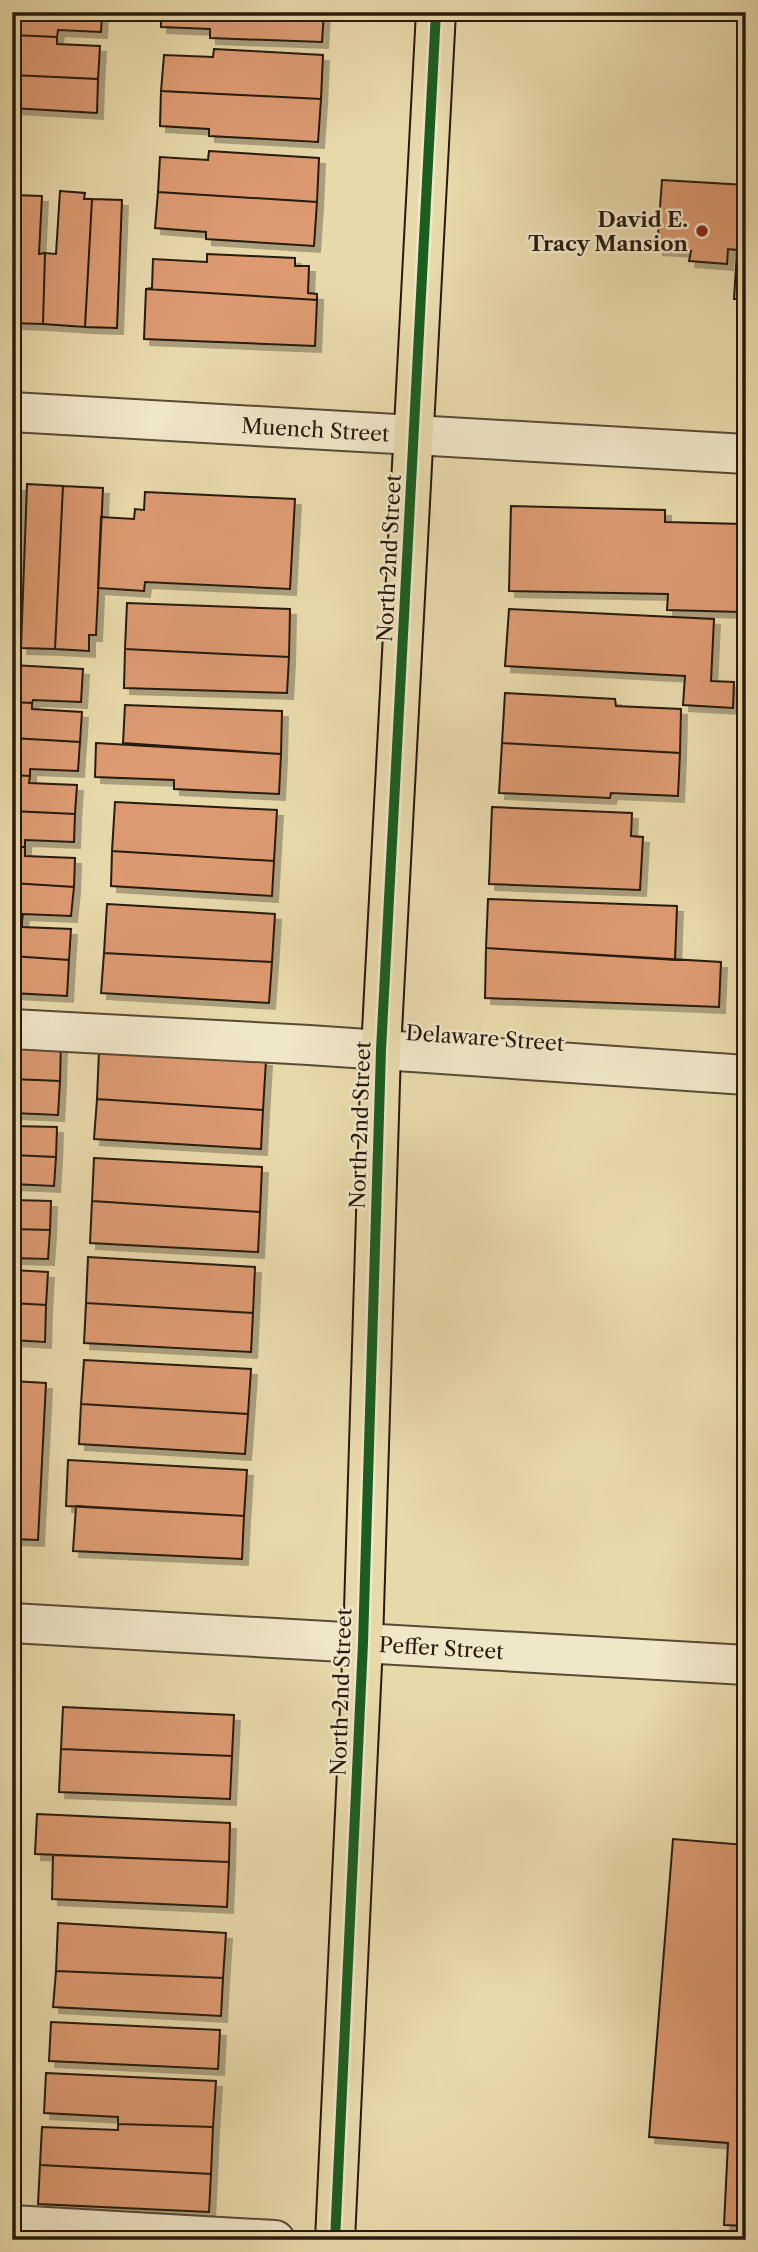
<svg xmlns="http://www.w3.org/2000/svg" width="758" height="2252" viewBox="0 0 758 2252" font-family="'Libre Caslon Text',serif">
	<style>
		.building { fill: #dd9a71; stroke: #281a0e; stroke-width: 2; filter: url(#shadow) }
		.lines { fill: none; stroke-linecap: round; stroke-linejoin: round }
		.minor-casing { stroke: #584a35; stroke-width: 42 }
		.primary-casing { stroke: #281a0e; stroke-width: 42 }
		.minor { stroke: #f0e6c8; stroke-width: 38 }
		.primary { stroke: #e8d9ab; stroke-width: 38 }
		.cycleway-casing { stroke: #f0e6c8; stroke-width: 15 }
		.cycleway { stroke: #1b5e20; stroke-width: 10 }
		.poi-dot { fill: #8f2418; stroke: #f0e6c8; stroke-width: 2.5 }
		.labels { text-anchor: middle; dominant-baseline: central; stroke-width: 5; stroke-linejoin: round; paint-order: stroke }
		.poi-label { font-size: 21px; font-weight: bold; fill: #281a0e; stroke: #f0e6c8; text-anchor: end }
		.street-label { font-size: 21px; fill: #281a0e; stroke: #f0e6c8 }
	</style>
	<defs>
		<filter id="shadow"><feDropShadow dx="6" dy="6" stdDeviation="0" flood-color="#0004"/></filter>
	</defs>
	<rect width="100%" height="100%" fill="#e8d9ab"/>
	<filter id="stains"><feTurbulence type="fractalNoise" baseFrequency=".00286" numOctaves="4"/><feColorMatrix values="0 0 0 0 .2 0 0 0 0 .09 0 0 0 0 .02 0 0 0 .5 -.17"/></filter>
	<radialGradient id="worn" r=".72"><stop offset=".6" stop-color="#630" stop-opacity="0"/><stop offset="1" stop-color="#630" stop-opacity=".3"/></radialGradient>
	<path class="building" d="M12,12h90l-1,20 -43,-2 -1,7 -45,-2z
		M161,12h163l-2,30 -112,-4v-9l-49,-2z
		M12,35l45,2v7l43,2 -2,33 -86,-4z
		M214,49l109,6 -2,44 -160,-8 3,-36 49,2z
		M12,75l86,4 -1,34 -85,-5z
		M161,91l160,8 -3,43 -109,-6v-7l-49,-3z
		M209,151l110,7 -2,44 -159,-10 2,-35 48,3z
		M662,180l84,5v114h-12l3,-49 -9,-1 -1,15 -38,-3 2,-10 -34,-2z
		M60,191l25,2 -1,6h8l-7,128 -42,-3 2,-71 11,1z
		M158,192l159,10 -3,44 -108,-7v-7l-51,-4z
		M12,195l30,1 -3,58 6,-1 -2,71 -31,-1z
		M92,199l30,1 -5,128 -32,-1z
		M207,254l88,4v8h14l-1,27 9,1v6l-171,-11 6,-1 1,-29 54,3z
		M146,289l171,11 -2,46 -171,-7z
		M12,484l9,1 -7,146h-2z
		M27,484l36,2 -8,163 -34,-1z
		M63,486l40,2 -7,147h-7v16l-34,-2z
		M145,492l150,7 -5,90 -145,-7 -1,9 -46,-3 3,-71 33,2 1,-10 9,1z
		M511,506l154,4v12l78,2 -2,88 -74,-2 1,-16 -159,-3z
		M127,603l163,6 -1,48 -164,-8z
		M509,609l205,10 -3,62 23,1 -1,26 -50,-3 2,-29 -180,-10z
		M125,649l164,8 -2,36 -163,-5z
		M12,665l71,4 -2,33 -48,-2 -1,3 -20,-1z
		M505,693l110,6 1,7 65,3 -1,44 -178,-10z
		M12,702l20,1v6l50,3 -2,30 -68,-4z
		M125,705l157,6 -1,43 -158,-11z
		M12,738l68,4 -2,29 -48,-2v7l-18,-1z
		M96,743l185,11 -2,40 -105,-5v-9l-79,-3z
		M502,743l178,10 -2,43 -67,-3 -1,5 -111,-5z
		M12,775l18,1 -1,7 48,2 -2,29 -63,-3z
		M115,802l162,8 -3,51 -162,-10z
		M492,807l140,6 -1,23 12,1 -3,53 -151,-6z
		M12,811l63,3 -1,28 -49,-2v7h-13z
		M12,847h13v9l50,2 -1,29 -62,-4z
		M112,851l162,10 -2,35 -161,-10z
		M12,883l62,4 -3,29 -48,-2 -1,7 -10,-2z
		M488,899l189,7 -2,54 -189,-12z
		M107,904l168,10 -3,48 -168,-9z
		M12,919l10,2v6l49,2 -2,31 -57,-4z
		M486,948l235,14 -2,45 -234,-9z
		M104,953l168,9 -3,41 -168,-10z
		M12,956l57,4 -2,36 -55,-3z
		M12,1040l49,3 -1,38 -48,-2z
		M99,1051l167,9 -3,50 -166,-11z
		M12,1079l48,2 -2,34 -45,-2 -1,6z
		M97,1099l166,11 -2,39 -167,-10z
		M12,1126l45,1 -1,30 -44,-2z
		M12,1155l44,2 -2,29 -42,-2z
		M94,1158l168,9 -2,45 -168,-11z
		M12,1200l39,1 -1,29 -38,-1z
		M92,1201l168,11 -2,40 -168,-9z
		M12,1229l38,1 -2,29 -36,-1z
		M88,1257l167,10 -2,46 -167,-10z
		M12,1270l36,2 -2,33 -34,-2z
		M12,1303l34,2 -1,37 -33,-2z
		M86,1303l167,10 -2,39 -167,-9z
		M84,1360l167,9 -3,45 -167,-10z
		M12,1381l34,2 -8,157 -26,-1z
		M81,1404l167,10 -3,40 -166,-10z
		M68,1460l179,10 -3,46 -178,-10z
		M76,1506l168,10 -2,43 -169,-8z
		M12,1696h3l-3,62z
		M63,1707l171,8 -2,41 -171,-7z
		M61,1749l171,7 -2,43 -171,-7z
		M37,1814l193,9 -1,39 -194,-8z
		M746,1828v398l-22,-1 4,-82 -79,-6 24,-298 72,6z
		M53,1855l176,7 -2,45 -175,-8z
		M58,1923l168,10 -3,45 -167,-7z
		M56,1971l167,7 -2,38 -168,-9z
		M51,2022l169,8 -2,39 -169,-8z
		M46,2073l170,8 -3,46 -95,-3v-7l-74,-4z
		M118,2124l95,3 -2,47 -171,-9 2,-38 76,3z
		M40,2165l171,9 -2,38 -171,-8z"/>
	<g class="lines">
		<g class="minor-casing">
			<g id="minor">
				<path id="s1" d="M12,412l734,42"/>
				<path d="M12,1029l297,16 437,30"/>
				<path id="s2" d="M12,1623l734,42"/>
				<path d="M12,2225l263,15"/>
			</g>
		</g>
		<g class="primary-casing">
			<path id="primary" d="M335,2240l28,-597 18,-593 55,-1038"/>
		</g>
		<use href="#minor" class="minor"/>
		<use href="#primary" class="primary"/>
		<g class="cycleway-casing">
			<path id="cycleway" d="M335,2240l28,-597 18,-593 55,-1038"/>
		</g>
		<use href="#cycleway" class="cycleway"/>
	</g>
	<circle class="poi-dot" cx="702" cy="231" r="7"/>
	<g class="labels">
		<g class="poi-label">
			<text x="688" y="219">David E.<tspan x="688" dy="24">Tracy Mansion</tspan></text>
		</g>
		<g class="street-label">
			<text stroke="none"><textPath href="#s1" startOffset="304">Muench Street</textPath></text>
			<text transform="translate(389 558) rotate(-87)">North 2nd Street</text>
			<text transform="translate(485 1038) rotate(4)">Delaware Street</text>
			<text transform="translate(360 1125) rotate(-88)">North 2nd Street</text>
			<text stroke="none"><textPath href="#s2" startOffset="430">Peffer Street</textPath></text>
			<text transform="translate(341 1692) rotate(-88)">North 2nd Street</text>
		</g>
	</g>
	<rect width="758" height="2252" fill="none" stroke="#e8d9ab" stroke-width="42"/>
	<rect x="14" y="14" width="730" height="2224" fill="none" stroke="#281a0e" stroke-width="3.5"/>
	<rect x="21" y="21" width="716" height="2210" fill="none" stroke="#281a0e" stroke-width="2"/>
	<rect width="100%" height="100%" filter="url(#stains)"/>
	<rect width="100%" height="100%" fill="url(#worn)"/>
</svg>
